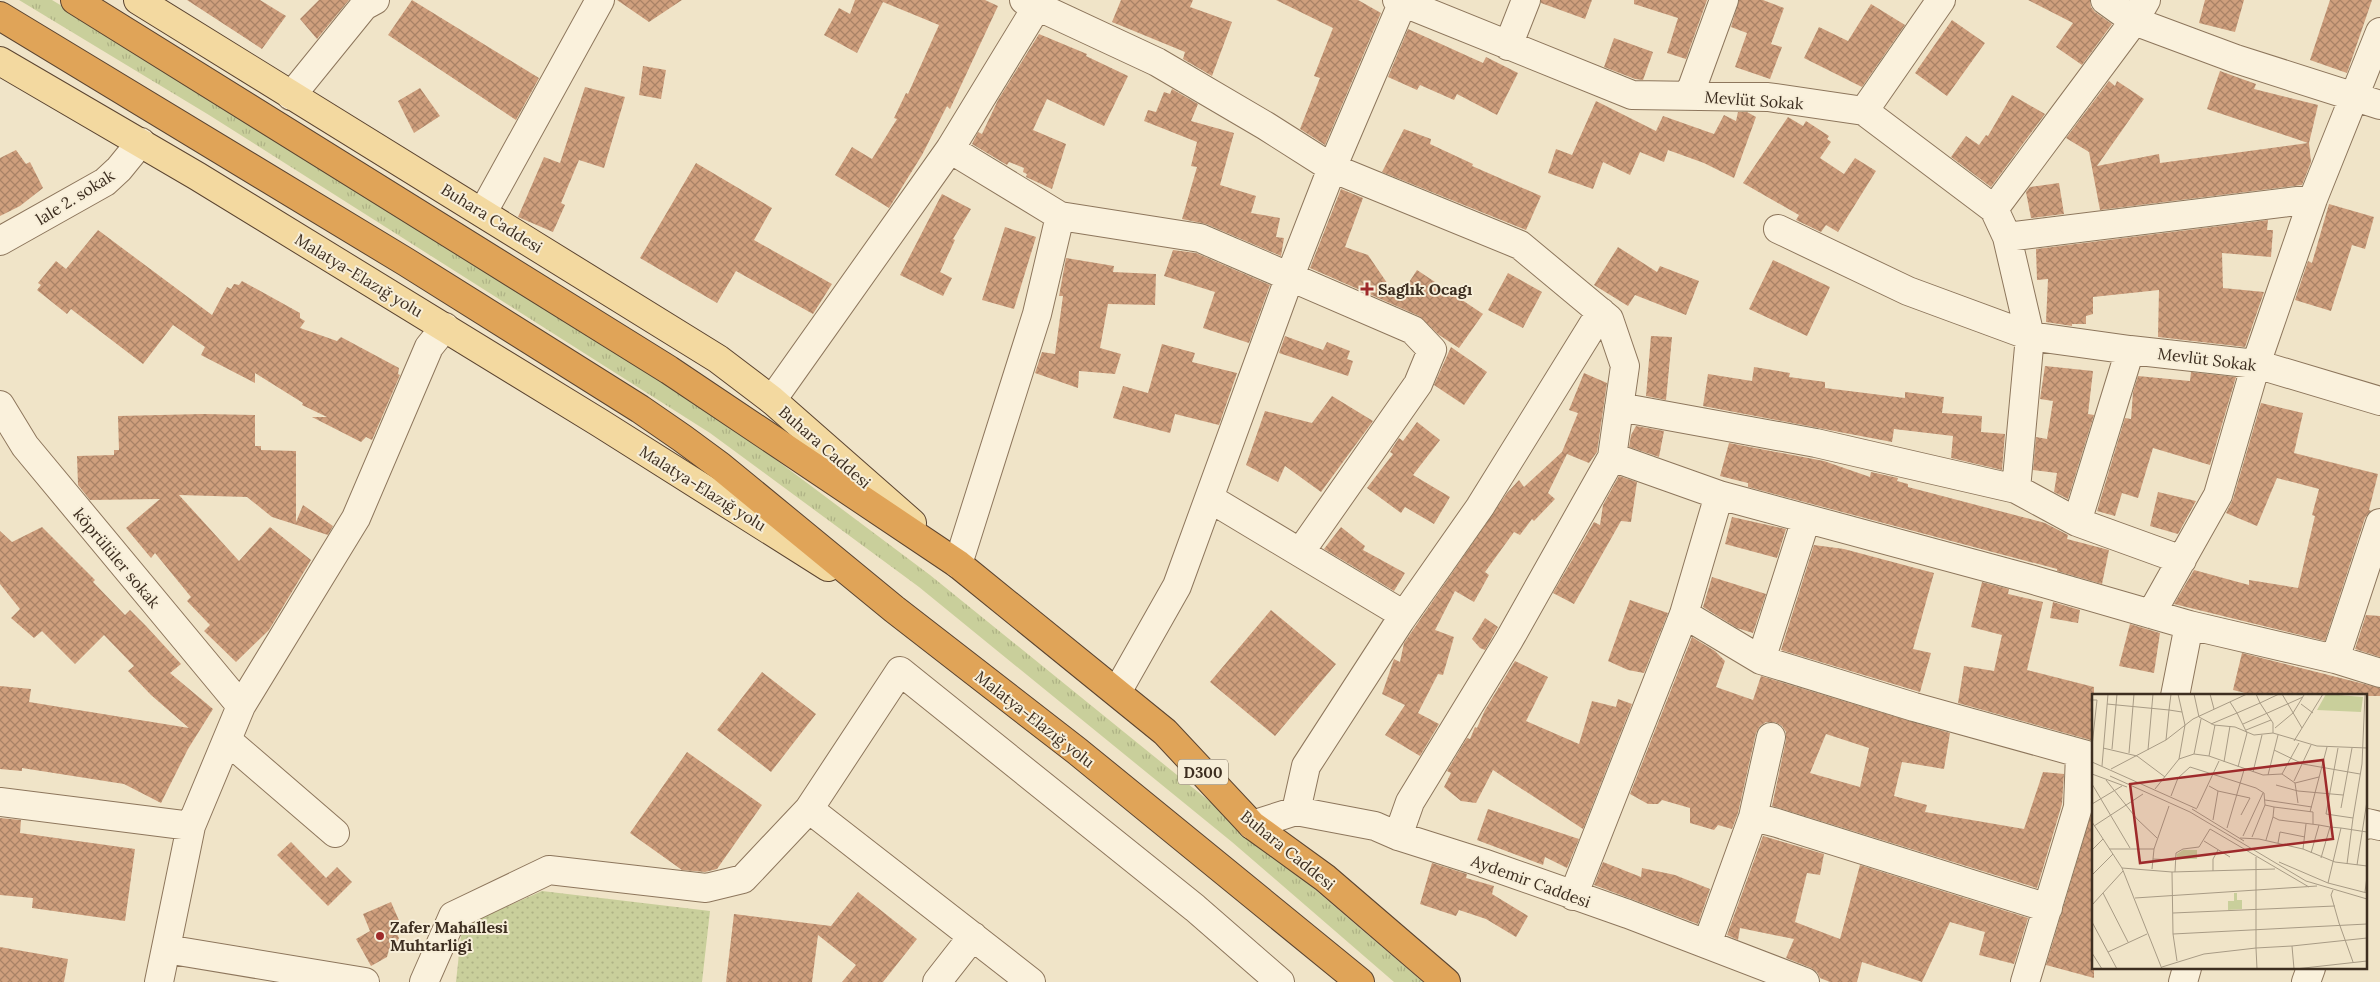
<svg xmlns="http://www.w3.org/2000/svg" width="2380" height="982" viewBox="0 0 2380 982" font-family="Lora,serif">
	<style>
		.grass { fill: url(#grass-tufts) }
		.park { fill: url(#park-dots) }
		.building { fill: url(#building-cross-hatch); fill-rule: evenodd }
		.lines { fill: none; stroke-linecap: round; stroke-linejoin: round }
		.minor-casing { stroke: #8d765c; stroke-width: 30 }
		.major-casing { stroke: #5b4430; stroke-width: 30 }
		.highway-casing { stroke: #5b4430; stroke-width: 30 }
		.minor { stroke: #faf1dc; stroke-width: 28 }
		.major { stroke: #f3d9a0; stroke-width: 28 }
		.highway { stroke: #e0a458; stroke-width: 28 }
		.poi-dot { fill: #9e2a2b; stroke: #f7eed8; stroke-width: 2 }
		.labels { text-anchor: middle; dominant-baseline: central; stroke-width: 4; stroke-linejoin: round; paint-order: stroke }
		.shield { fill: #f7eed8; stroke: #756857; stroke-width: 1 }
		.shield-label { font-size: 15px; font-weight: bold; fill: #3d2e20 }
		.street-label { font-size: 16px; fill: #3d2e20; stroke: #f7eed8 }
		.poi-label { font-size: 16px; font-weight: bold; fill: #3d2e20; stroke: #f7eed8; text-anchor: start }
		.inset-road { fill: none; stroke: #a89b85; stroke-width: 1 }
		.view { fill: #9e2a2b; fill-opacity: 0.15; stroke: #9e2a2b; stroke-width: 2.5 }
		.inset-edge { fill: none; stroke: #3d2e20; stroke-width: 2.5 }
	</style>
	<defs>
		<pattern id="grass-tufts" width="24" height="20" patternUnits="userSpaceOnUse" patternTransform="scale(1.25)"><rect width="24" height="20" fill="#c9cf9b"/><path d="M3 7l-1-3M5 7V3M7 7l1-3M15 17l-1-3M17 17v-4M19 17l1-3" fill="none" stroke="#aeb285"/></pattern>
		<pattern id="park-dots" width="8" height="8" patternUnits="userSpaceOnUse" patternTransform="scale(1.25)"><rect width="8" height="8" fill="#c9cf9b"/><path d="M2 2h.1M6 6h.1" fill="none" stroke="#aeb285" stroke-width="1.8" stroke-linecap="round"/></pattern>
		<pattern id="building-cross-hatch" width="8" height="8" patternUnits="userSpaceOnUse" patternTransform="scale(1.25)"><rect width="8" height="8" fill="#cf9f7d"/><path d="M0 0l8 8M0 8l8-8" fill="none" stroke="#a98266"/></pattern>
	</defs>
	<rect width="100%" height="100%" fill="#f0e4c8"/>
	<path class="grass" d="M19,0h33l169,102 502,318 207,155 315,255 178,152h-29l-162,-140 -313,-255 -209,-154 -501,-318z"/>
	<path class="park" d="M542,891l168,20 -8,71h-246l6,-56z"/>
	<path class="building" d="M187,0h73l26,16 -24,33z
		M319,0h30l-32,39 -17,-20z
		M412,0l127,78 -23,42 -128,-85z
		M617,0h65l-33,22z
		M855,0h130l13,6 -48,103 -3,-3 -25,49 -33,53 -54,-33 17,-28 20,12 25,-40 -3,-1 12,-25 2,1 31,-69 -56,-23 -26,51 -33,-18 15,-27 11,6z
		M1121,0h72l-3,7 42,15 -20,54 -29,-17 2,-7 -73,-30z
		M1276,0h82l23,13 -56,132 -25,-16 20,-51 -6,-2 19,-48z
		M1541,0h51l-7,19 -44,-16z
		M1634,0h73l-21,59 -19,-6 11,-35 -44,-14z
		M1739,0h24l21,8 -13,36 11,3 -12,32 -35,-12 12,-34 -16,-6z
		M2028,0h62l1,7 4,5 17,12 -30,41 -26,-18 17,-24z
		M2205,0h39l-9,32 -36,-9z
		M2330,0h42l-25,73 -37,-13z
		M1871,4l34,21 -43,62 -58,-29 15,-31 29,14z
		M1952,20l33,23 -38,53 -32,-23z
		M1408,29l75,34 3,-6 32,16 -21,42 -40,-21 -3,6 -34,-15 -3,5 -29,-13z
		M1039,34l48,20 -1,2 42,20 -24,50 -57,-27 -14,31 33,14 -14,45 -26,-12 1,-3 -4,-2 1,-4 -15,-6 -2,3 -35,-21 6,-12 4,2 16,-34z
		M1614,38l39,14 -10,28 -8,-1 -31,-12z
		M643,66l23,4 -5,29 -22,-4z
		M2220,71l36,13 -2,5 64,16 -9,38 2,19 -9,23 -202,25 -11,-58 -23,-14 43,-57 6,5 2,-5 27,18 -47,67 62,-12 1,9 148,-20 -101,-34z
		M585,87l40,10 -21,71 -25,-8 -18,43 4,2 -12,27 -35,-15 26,-60 16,6z
		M420,88l20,28 -26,17 -16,-32z
		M1172,89l26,15 -7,17 43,12 -14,52 36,11 -5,17 29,5 -4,19 8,1 -3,18 -75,-32 -24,-5 15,-52 -6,-1 6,-24 -53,-21 4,-11 8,2 8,-20 6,2z
		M2012,95l33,19 -54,73 -40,-30 15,-21 13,9 7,-10 2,1z
		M1596,101l60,30 7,-15 51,18 10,-19 12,6 2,-9h9l9,5 -22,61 -30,-15 -36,-13 -4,12 -24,-10 -10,23 -27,-13 -10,27 -45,-16 8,-24 16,6z
		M1788,117l15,9 3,-5 23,15 -2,3 4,3 -11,16 24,16 11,-16 21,13 -38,61 -12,-7 -5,7 -25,-12 3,-5 -56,-32z
		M1404,129l27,10 -1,5 43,20 -1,2 69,30 -15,34 -144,-58z
		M16,150l10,14 4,-2 13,26 -23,18 -20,10v-58z
		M696,163l76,45 -18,32 78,44 -19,30 -77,-43 -19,32 -77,-45z
		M2059,183l5,31 -33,4 -5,-26 4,-5z
		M1341,189l22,9 -18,49 23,8 30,44 19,-29 66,44 -24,34 -20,-13 -20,-19 -109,-48z
		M942,194l29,15 -18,30 2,1 -15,32 12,6 -9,18 -43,-21z
		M2329,204l45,13 -9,32 -13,-4 -21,66 -36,-11 13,-39 4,2z
		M2268,220l-1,10h6l-2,27 -49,-4 1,35 41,4 -19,55 -87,-10 1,-47 -66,7v17l-7,2v8h-14v2l-26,-4 2,-43 -11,1 -1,-31z
		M1005,227l31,10 -22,72 -32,-9z
		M98,230l114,85 15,-28 4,2 3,-5 5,1 3,-4 58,32v5l5,3 -5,7 37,13 4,-4 58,31 -1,6 2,1 -28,65 -6,-3 -5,5 -49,-25h15l-25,-12 1,-2 -48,-30v10l-54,-28 4,-8 -32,-22 -30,39 -72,-55 -4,5 -30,-24 4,-5 -3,-2 18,-22 10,8z
		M1618,247l39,25 3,-6 39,15 -13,34 -51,-20 -7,11 -34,-21z
		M1173,250l23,3 74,32 -21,58 -46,-15 12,-36 -51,-16z
		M1066,258l48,8 -1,6 43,2 -1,31 -47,-1 -8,44 21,6 -6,20 -36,-3 -1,17 -43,-15 7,-21 13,2 8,-58h-4z
		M1773,260l57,27 -23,49 -58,-27z
		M1508,273l34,19 -19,36 -35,-18z
		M1285,336l38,14 4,-8 23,9 -3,8 6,2 -5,15 -69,-23z
		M1651,336l21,1 -6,63 -20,-4z
		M1162,344l33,9 -3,9 45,11 -18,52 -44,-11 -5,19 -57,-15 10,-32 25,7z
		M1451,347l36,25 -23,33 -30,-20z
		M2045,366l48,5 -5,43 6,1 -26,84 -14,-7 3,-19 -24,-3 3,-33 11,2 6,-38 -13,-2z
		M1754,367l36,6 -1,4 36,5v6l80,10v-6l39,5 -2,16 40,3 -1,16 24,2 -3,36 -51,-12 2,-22 -59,-7 -2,13 -189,-36 5,-32 44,7z
		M2191,372l45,5 -26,88 -57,-17 -15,50 -16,-5 -7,23 -18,-5 28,-93 6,1 2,-27 5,-16 52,5z
		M1584,373l23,10 -10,69 -8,11 -22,-9 -19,39 7,6 -21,22 -2,-2 -12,16 -6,-3 -29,40 4,3 -15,27 -19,-11 -20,39 19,7 -11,38 -5,-1 -20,39 21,11 -19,32 -35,-21 20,-30 -23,-11 12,-35 6,3 4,-19 103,-150 12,-13 5,7 38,-35 16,-39 -9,-3z
		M1332,396l41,25 -52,71 -36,-26 -7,16 -32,-17 19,-54 47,12z
		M2261,403l42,10 -9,40 84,21 -9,36 2,1 -6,7 -40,123 -151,-37 20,-34 55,15v-5l49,8 17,-72 -3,-1 7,-26 -42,-11 -20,48 -31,-13 7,-14z
		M203,414l52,1v31h6v4l35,1v71l7,-17 30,21 -5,9 -56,-18 -25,-20 -68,-2 60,66 31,-34 41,33 -42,70 -33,32 -32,-31 6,-6 -23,-24 4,-4 -36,-44 -4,5 -25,-30 34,-29 -70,1 -12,-15 -1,-29 37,-1v-5h5l-1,-34z
		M1417,422l23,18 -27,35 37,22 -16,27 -29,-17 -4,6 -34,-25 26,-34 -3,-2 9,-14 4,3z
		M1636,426l28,5 -5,26 -30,-10 2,-12z
		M1729,443l95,18 46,16 1,-5 27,6 -1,3 11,3v3l137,36 23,12 -1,4 42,11 -7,34 -45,-13v-2l-309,-82v-4l-28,-7z
		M1619,476l18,6 -6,40 -10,-1 -47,83 -21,-11 41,-71 6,3 3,-20z
		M2158,492l38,9 -18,33 -28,-8z
		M1732,517l54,12 -9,29 -52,-14z
		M42,527l53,53 -2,2 32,33 5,-5 16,16 35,38 -11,9 43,36 -25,40 -27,54 -37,-19 -102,-16v3l-22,-2v-83l31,3 -2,13 160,26 -38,-33 -23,-24 6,-5 -30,-31 -29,29 -33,-33 -8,7 -23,-20 9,-9 -20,-25v-53l12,11z
		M1341,527l24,19 -2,4 42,23 -11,18 -70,-42z
		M1814,545l30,4 90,24 -21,76 18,4 -11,39 -139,-42z
		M1712,577l54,17 -13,39 -16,-5 -34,-21z
		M1982,582l27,7 -1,5 35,8 -16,68 67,17v54l-136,-38 6,-37 30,5 8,-36 -31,-8z
		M1630,600l38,13 -24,60 -16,-3 -20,-9z
		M2053,602l27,8 -2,13 -28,-5z
		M1271,610l65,54 -61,72 -65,-54z
		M2366,615l14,1v41l-25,-8z
		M1485,618l13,9 -13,23 -5,-2 -8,-9z
		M2130,624l30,9 -6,40 -35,-7z
		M1692,637l23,14 10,10 -9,26 37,13 8,-24 189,57 -6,36 -42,-7 -8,34 33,9 -2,7 99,17 19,-57 21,2 -2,30 -25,84 -265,-82 14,-66v-8l-4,-6 -7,-4h-9l-6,4 -4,7 -18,80 -6,16 -14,-4 -4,5 -24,-7v-15l-28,-8 -4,4h-10l-18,-10zM1826,734l43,14 -9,39 -50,-14z
		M2242,653l138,35v8h-123l-24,-6z
		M1515,661l33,16 -22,44 53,23 13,-43 24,6 2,-8 14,5 -49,125 -90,-59 -17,33 -15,-2 -17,-14 7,-14 -4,-2 20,-33 3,1 5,-12 2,1 8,-18z
		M762,672l54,42 -45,58 -54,-42z
		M687,752l75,53 -45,64 -12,3 -23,-2 -52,-37z
		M2094,804v174l-48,-13z
		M1488,809l91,30 -12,29 -22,-11 -2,8 -66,-25z
		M0,818l21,2 -1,13 115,16 -10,72 -93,-13 1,-10 -33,-3z
		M1763,836l61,18 -4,21 -13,-2 -12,49 45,17 20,-74 168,53 -14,46 -35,-9 6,-23 -35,-10 -28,60 -60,-20 -5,20h-27l-10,-4 -3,-6 -6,-4 -25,-10 8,-19 -54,-11 -2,12 -11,-5z
		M291,842l35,36 11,-11 15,15 -24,24 -51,-51z
		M1603,862l38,15 1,-9 33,7 35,14 -12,35 -104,-39z
		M1432,863l35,11 -1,4 28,8 -2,8 36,22 -12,21 -30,-18 -27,-9 -3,6 -36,-12z
		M858,892l59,47 -34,43h-41l14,-17 -38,-30 -6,47h-86l8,-68 97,12z
		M391,902l10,23 -6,5 4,8 -5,9 -5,3 -2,7 -16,9 -15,-27 14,-8 -7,-17z
		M0,947l68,12 -4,23h-64z"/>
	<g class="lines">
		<g class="minor-casing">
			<path id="minor" d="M1024,0l133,62 109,64 66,42 188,77 89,74 16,47 -13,91 -103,183 -99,162 -12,34
				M1397,0l235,95 136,2 96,14 130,98 13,28 23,99 -14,153
				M2105,0l29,21 102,38 144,46
				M1508,46l18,-46
				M291,96l73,-90 11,-6
				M1689,96l35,-96
				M1864,111l77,-111
				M950,149l110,67 -23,98 -79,250
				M1994,209l140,-188 12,-21
				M483,212l117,-212
				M1060,216l140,22 213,92 19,20 -14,34 -117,167
				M1778,229l130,62 122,45 100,14 126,14 124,37
				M2007,237l306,-38
				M0,241l105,-59 14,-13 22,-27
				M772,400l178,-251 91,-149
				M0,405l25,41 216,260
				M1619,407l197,36 200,46 61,33 105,38
				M1612,457l107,38 -35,119 77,46 153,47 180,50
				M1719,495l311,84 159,46 -14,71
				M1209,498l195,117
				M2077,522l53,-172
				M2380,523l-45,136 45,14
				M2151,614l67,-119 38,-131 57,-165 67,-167
				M2189,625l146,34
				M1761,660l45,-141
				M1117,692l60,-106 113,-310 42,-108 70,-164
				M227,740l108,93
				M0,802l191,24 50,-120 115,-188 73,-171 16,-20
				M809,809l222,173
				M1296,811l10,-45 94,-145 80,-114 121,-195
				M1753,817l18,-80
				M1252,825l44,-14 79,15 23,10 85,27 145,51 177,68
				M2366,825l1,-2 13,3
				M1573,896l111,-282
				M1707,944l46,-127 24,6 271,85
				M166,949l199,33
				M159,982l32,-156
				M424,982l29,-66 96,-46 157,18 37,-9 66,-70 91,-138 295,237 85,74
				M937,982l36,-46
				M2025,982l53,-175 2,-53
				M2183,982l4,-14
				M2306,982l5,-14"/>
		</g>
		<g class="major-casing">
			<path id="major" d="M138,0l580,359 54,41 140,123
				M0,61l197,115 403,247 228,144"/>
		</g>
		<g class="highway-casing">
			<path id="highway" d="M75,0l594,370 289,194 207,168 87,93 73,53 121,104
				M0,16l406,246 234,147 42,29 38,28 174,143 183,142 283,231"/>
		</g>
		<use href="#minor" class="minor"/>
		<use href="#major" class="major"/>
		<use href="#highway" class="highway"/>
	</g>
	<g class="poi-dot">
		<path d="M1364.5 281.5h5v5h5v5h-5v5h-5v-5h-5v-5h5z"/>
		<circle cx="380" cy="936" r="5"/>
	</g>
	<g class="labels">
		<rect class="shield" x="1178" y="759.5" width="50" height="25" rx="4"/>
		<g class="shield-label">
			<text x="1203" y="772">D300</text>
		</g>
		<g class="street-label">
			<text transform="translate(1754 100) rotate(4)">Mevlüt Sokak</text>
			<text transform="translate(75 197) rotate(-32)">lale 2. sokak</text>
			<text transform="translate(492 218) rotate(32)">Buhara Caddesi</text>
			<text transform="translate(359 275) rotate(31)">Malatya-Elazığ yolu</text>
			<text transform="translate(2207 359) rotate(7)">Mevlüt Sokak</text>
			<text transform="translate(825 447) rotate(41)">Buhara Caddesi</text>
			<text transform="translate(703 488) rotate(32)">Malatya-Elazığ yolu</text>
			<text transform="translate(117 558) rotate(50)">köprülüler sokak</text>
			<text transform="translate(1035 719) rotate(38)">Malatya-Elazığ yolu</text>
			<text transform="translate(1288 850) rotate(39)">Buhara Caddesi</text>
			<text transform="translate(1531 881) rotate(20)">Aydemir Caddesi</text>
		</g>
		<g class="poi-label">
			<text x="1378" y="289">Saglık Ocagı</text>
			<text x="390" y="927">Zafer Mahallesi<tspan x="390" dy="18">Muhtarligi</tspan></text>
		</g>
	</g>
	<g transform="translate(2092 694)">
		<rect width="275" height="275" fill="#f0e4c8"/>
		<path d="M234,0l37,3 -2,15 -44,-2zM91,156h14v9h-20v-5zM142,199h3v7h5v9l-14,1v-9h6z" fill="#c9cf9b"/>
		<path class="inset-road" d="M79,0l-2,16 13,2M86,0l7,31 -6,34M102,0l5,23 15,8 21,2 19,8 19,-2 44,13 50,2M118,0l4,15M164,0l4,9 19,-9M190,0l20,34M0,6h5l-5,46M138,8l7,11 23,-10 13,20v10M15,10l62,6 -3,30M209,10l12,9M119,30l26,-11 10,20 -9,34M151,30l60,-27M183,34l18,-15 11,-18M154,36l25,-10M202,47l29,-47M11,54l34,8 28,21M246,54l-12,66 27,4 -6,46M20,55l5,-55M56,56l5,-56M182,56l29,14 57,10M37,59l5,-59M102,60l7,-35M117,62l6,-31M0,68l105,47M132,68l6,-36M10,72l6,-72M19,75l55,-29 27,-21 54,-25M161,78l9,-37M0,80l35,13M190,80l17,-31M176,81l10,-40M18,82l80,36 116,69 61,18M14,86l31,39 20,19M202,87l17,-36M203,89l24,-6M0,90l38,64M184,91l22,6 45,4M117,92l9,5 -5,29M63,95l24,-30 15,-5 15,2 54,19 19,-1 13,9 3,20M126,97l32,7 -9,17M79,102l7,-18 12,-11 66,21 8,5 1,12 -13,32M173,106l47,7M0,110l30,-18M173,111l9,2 -1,10 6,3 40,5M182,113l39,5v12M105,114l22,-47M249,114l11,-60M100,115l52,32M218,118l17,-65M261,124l9,-54 3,-70M0,128l30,46 40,101M2,132l49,-32M135,134l17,-58M151,142l20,-43M148,144l19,1 44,10 32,13 32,4M174,146l7,-23M112,147l26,16M186,149l2,-11 25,5M17,155h45l15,-43M211,155l3,-25M0,156l11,-11M219,159l8,-28 11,2M164,163v91l36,-2M229,164l9,-31 11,1M61,165l21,1M187,168l49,21 39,10M265,171l10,-64M30,174l50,4 103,-3M60,175l2,-20M121,177v-12l5,-9M80,178l1,62 194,-10M83,178l1,-19 7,-4 16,-2 11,-18 99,58M0,181l21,-21M236,189l13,-55 26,4M241,196l-2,5 8,28 14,39M273,198l2,-16M11,199l25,49M43,204l182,-12M0,211l31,-34M81,219l162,-7M0,228l16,30M81,240l4,27M0,259l10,16M70,273l42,-13 52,-6 1,21M25,275l-9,-17 39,-18M202,275l-2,-23 75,-8M203,275l72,-8"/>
		<path class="view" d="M231,66l10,79 -193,24 -10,-79z"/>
		<rect width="275" height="275" class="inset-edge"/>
	</g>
</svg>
